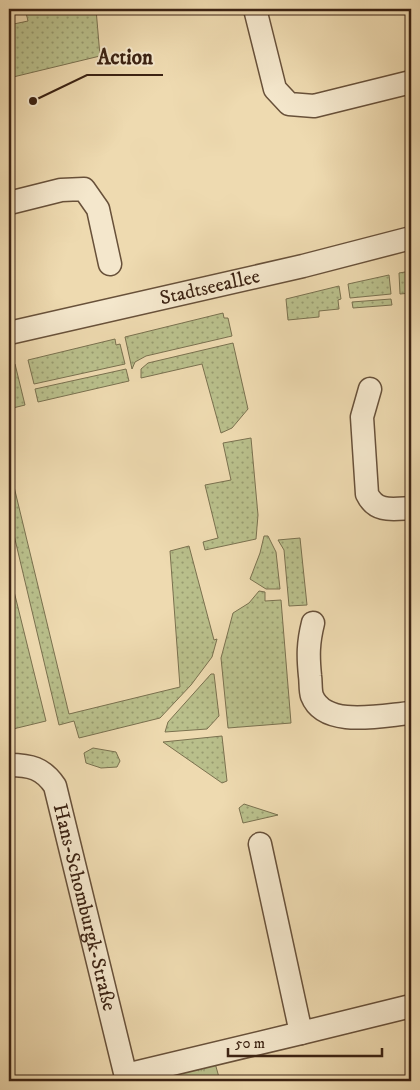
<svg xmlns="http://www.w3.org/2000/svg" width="420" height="1090" viewBox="0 0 420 1090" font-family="'IM FELL DW Pica',serif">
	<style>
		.grass { fill: url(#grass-dots); stroke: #7a714f }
		.park { fill: url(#park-tufts); stroke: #7a714f }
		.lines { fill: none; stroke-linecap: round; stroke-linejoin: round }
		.minor-casing { stroke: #68513a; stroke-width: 25 }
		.minor { stroke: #f4e7cc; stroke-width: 22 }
		.labels { text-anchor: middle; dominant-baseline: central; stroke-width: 4; stroke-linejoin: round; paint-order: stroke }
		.street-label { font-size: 20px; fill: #3c2313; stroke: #f4e7cc }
		.leader { fill: none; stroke: #3c2313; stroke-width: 2 }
		.callout-dot { fill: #3c2313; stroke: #f4e7cc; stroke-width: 2 }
		.callout-label { font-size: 21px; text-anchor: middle; font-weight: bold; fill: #3c2313; stroke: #f4e7cc; stroke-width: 4; stroke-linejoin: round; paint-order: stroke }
	</style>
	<defs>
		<pattern id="grass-dots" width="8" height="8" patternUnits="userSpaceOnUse" patternTransform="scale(1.25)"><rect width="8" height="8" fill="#b9bf8b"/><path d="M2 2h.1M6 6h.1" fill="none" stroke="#989b70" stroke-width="1.8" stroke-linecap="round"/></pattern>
		<pattern id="park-tufts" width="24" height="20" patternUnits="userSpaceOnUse" patternTransform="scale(1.25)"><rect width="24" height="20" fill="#b9bf8b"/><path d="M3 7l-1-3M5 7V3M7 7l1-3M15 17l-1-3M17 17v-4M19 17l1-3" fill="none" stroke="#989b70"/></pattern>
	</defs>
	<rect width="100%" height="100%" fill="#eedab0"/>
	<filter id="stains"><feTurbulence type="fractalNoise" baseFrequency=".004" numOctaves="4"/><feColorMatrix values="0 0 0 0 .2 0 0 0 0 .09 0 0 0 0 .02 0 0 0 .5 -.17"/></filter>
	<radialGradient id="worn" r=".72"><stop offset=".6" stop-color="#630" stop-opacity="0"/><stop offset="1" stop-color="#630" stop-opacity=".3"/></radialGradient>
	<path class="grass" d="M25,9h71l4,47 -91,22v-53l19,-4z
		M411,271v22l-11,1 -1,-21z
		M389,275l2,19 -41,4 -2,-14z
		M339,286l2,13 -3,1 1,9 -20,2v6l-31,3 -2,-21z
		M391,299l1,6 -39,3 -1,-6z
		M223,313l1,5h4l4,18 -86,20 -11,6 -3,7 -7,-32z
		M115,339l1,6 4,-1 5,20 -91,20 -6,-24z
		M233,343l15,66 -16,19 -11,5 -19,-69 -61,14v-9l7,-6z
		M15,364l10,41 -16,4v-44z
		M126,369l3,12 -91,21 -3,-13z
		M251,438l7,77 -2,24 -51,11 -2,-8 15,-4 -13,-53 26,-5 -8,-37z
		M9,466l60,248 111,-27 -10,-136 19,-5 25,94 3,-1 -5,18 -21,28 -31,33 -81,20 -5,-17 -15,4 -50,-211z
		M264,536h4l8,16 4,37h-14l-16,-10 10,-26z
		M300,538l7,67 -18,1 -5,-56 -6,-10z
		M9,571l37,150 -37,9z
		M259,591l6,1v9l16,-1 10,123 -63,5 -7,-70 12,-45 16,-10z
		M211,674h3l5,42 -12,13 -42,3 3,-10z
		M222,736l5,45 -5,2 -59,-41z
		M93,748l23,4 4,9 -3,6 -16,1 -15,-5 -2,-10z
		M244,804l34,11 -35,8 -4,-15z"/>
	<path class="park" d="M215,1063l5,18h-59l-1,-5z"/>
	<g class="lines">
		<g class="minor-casing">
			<g id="minor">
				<path d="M255,9l20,80 14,15 25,2 97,-24"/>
				<path d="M9,203l52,-13 23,-1 14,20 12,55"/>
				<path id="s1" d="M9,333l294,-67 108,-28"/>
				<path d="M370,389l-8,28 5,77c9,19 26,15 44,14"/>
				<path d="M313,623c-5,20 -5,33 -3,53 1,6 0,14 2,20 13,33 71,19 99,17"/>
				<path id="s2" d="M9,765c21,0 34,3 46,21l72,295"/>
				<path d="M260,844l41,189 110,-27"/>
				<path d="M126,1075l175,-42"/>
			</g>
		</g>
		<use href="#minor" class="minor"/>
	</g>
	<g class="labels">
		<g class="street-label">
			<text stroke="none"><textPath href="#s1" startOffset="206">Stadtseeallee</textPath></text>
			<text stroke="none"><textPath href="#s2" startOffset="178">Hans-Schomburgk-Straße</textPath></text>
		</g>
	</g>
	<path class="leader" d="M33 101L87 75H163"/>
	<circle class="callout-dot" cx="33" cy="101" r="5"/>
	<g class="callout-label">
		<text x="125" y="64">Action</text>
	</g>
	<rect width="420" height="1090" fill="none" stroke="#eedab0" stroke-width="30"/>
	<rect x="10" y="10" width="400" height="1070" fill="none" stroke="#3c2313" stroke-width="2.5"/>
	<rect x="15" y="15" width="390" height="1060" fill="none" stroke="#3c2313"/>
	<path d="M228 1048v8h154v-8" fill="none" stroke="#3c2313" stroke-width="2.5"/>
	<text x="235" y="1048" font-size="15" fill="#3c2313" stroke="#f4e7cc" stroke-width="4" paint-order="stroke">50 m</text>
	<rect width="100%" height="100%" filter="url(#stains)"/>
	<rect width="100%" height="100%" fill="url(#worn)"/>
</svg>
